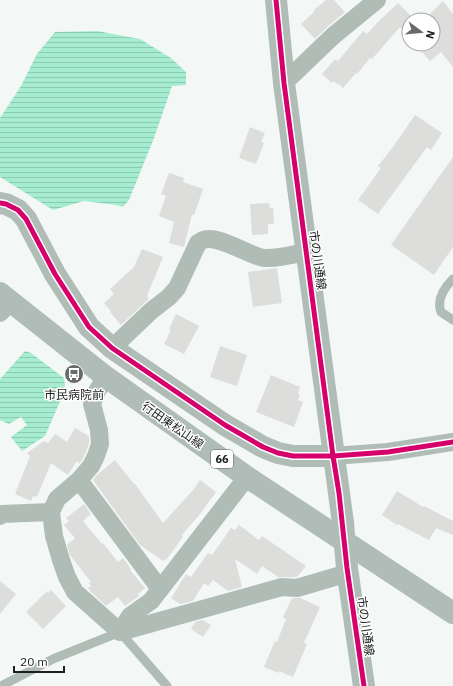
<svg xmlns="http://www.w3.org/2000/svg" width="453" height="686" viewBox="0 0 453 686" font-family="'IBM Plex Sans','Noto Sans JP',sans-serif">
	<style>
		.water { fill: url(#water-rules) }
		.building { fill: #dddddc }
		.lines { fill: none; stroke-linecap: round; stroke-linejoin: round }
		.service { stroke: #b0bcb6; stroke-width: 9 }
		.minor { stroke: #b0bcb6; stroke-width: 18 }
		.tertiary { stroke: #b0bcb6; stroke-width: 22 }
		.primary { stroke: #afbcb7; stroke-width: 22 }
		.tertiary-bridge { stroke: #b0bcb6; stroke-width: 22 }
		.cycleway-casing { stroke: #fff; stroke-width: 8 }
		.cycleway { stroke: #d6006c; stroke-width: 5 }
		.labels { text-anchor: middle; dominant-baseline: central; stroke-width: 3; stroke-linejoin: round; paint-order: stroke }
		.shield { fill: #fff; stroke: #606262; stroke-width: 1 }
		.shield-label { font-size: 11px; font-weight: bold; fill: #1c1f1e }
		.street-label { font-size: 12px; fill: #1c1f1e; stroke: #fff }
		.poi-label { font-size: 12px; fill: #1c1f1e; stroke: #fff }
	</style>
	<defs>
		<pattern id="water-rules" width="6" height="5" patternUnits="userSpaceOnUse"><rect width="6" height="5" fill="#a6ecd1"/><path d="M0 2.5h6" fill="none" stroke="#8ecab3"/></pattern>
	</defs>
	<rect width="100%" height="100%" fill="#f3f7f5"/>
	<path class="water" d="M97,31l43,8 31,19 15,14v13l-14,1 -18,52 -25,62 -6,7 -7,-2 -32,-4 -31,9 -53,-33v-59l21,-32 16,-32 18,-22z
		M25,351l6,2 33,25 1,7 -1,7 -19,44 -23,15 -11,-14 16,-12 -6,-8 -12,7 -9,-4v-41z"/>
	<path class="building" d="M326,0h8l11,12 -19,16 -11,11 -14,-15 14,-13 -1,-1z
		M443,1l10,13v53l-12,-15 -11,9 -15,-17h18v-24h-13l4,-3 1,2z
		M398,3l17,17h-6v19l-9,-12 -28,32 -2,-1 -13,16 -1,-1 -13,15 -5,-5 -1,1 -3,-3 -2,2 -10,-9 13,-15 3,2 25,-30 4,3 9,-10z
		M415,115l27,18 -11,17 -4,-3 -49,67 -20,-14 23,-32 -3,-2 15,-19z
		M250,127l15,6 -4,9 3,1 -8,21 -17,-6z
		M453,157v90l-19,28 -43,-30z
		M169,173l15,5 -1,4 20,7 -9,26 -2,-1 -8,33 -15,-4 5,-21 -15,-6 7,-20 -5,-2z
		M269,203l1,5h3l1,16h-6v10l-16,1 -2,-31z
		M142,249l21,8 -16,39 2,3 -28,26 -11,-13 1,-1 -7,-8 10,-9 -4,-5 24,-22z
		M277,268l5,35 -29,4 -5,-35z
		M176,314l23,12 -15,28 -20,-10 7,-14 -2,-1z
		M220,346l27,9 -10,31 -27,-9z
		M271,375l29,12 -2,7 2,1 -2,5 5,2 -9,25 -38,-15z
		M75,428l14,8v7l-3,9 -4,8 -3,4 -2,-3 -9,14 -17,-12 -14,34 -4,-1 -2,5 -16,-7 15,-38 -3,-3 17,-12 4,2 7,-9 12,8z
		M115,460l19,24h1l28,39 31,-34 6,-9 16,12 -16,22 -19,22 2,1 -17,23 -1,-1 -2,2 -23,-16 -47,-65 4,-5z
		M397,491l26,16 1,-1 29,15v14l-17,-7 -7,12 -31,-16 -1,1 -15,-10z
		M84,504l7,10 -8,7 19,23 1,-1 15,19 5,-4 8,11 -1,1 15,18 -7,6 1,2 -14,10 -7,-9 -12,9 -15,-14 -3,-4 3,-2 -2,-3 2,-1 -21,-27 -3,-10 8,-7 -11,-13 5,-4 -3,-3z
		M239,525l20,15 3,-4 44,30 -9,11h-19l-16,-11 -5,8 -22,-15 7,28 -14,4 -15,-11 -5,6 -4,-3 -11,18 -13,3 -9,-6 15,-24 5,3 17,-24 4,2 19,-27 4,2z
		M0,581l16,13 -16,20z
		M51,590l15,16 -23,23 -17,-17 21,-21 1,2z
		M292,598h8l20,9 -16,36 3,1 -14,33 -14,-6v2l-15,-6 11,-26 2,1 9,-23 -3,-2z
		M203,620l8,5 -8,12 -12,-8 4,-7z"/>
	<g class="lines">
		<path class="service" d="M453,279c-9,9 -17,20 -12,33l12,8
			M1,686l52,-27 67,-27 47,54"/>
		<path class="minor" d="M284,83l49,-47 44,-36
			M0,313l11,-11
			M112,348l39,-37 18,-14 8,-9 21,-45c1,0 4,-3 5,-3 15,-6 46,16 61,18 14,1 29,-4 43,-6
			M106,377l-9,14 -5,13 7,26 1,14 -4,12 -5,10 -12,14 -22,19 -6,13 3,24 7,24 6,17 8,15 45,40
			M333,456l55,-4 65,-10
			M79,480l81,109
			M0,516l2,-2 49,-2
			M120,632l162,-45 15,1 51,-15
			M120,632l10,-16 21,-15 96,-124"/>
		<path class="tertiary" d="M276,0l8,83 59,440
			M0,203l6,1 12,6 8,9 29,55 34,53 23,21 113,77 38,22 15,6 15,3h40
			M347,568l17,118"/>
		<path class="primary" d="M0,293l106,84 141,100 206,136"/>
		<path class="tertiary-bridge" d="M343,523l4,45"/>
		<g class="cycleway-casing">
			<path id="cycleway" d="M276,0l8,83 49,373 6,37 8,75 17,118
				M0,203l6,1 12,6 8,9 29,55 34,53 23,21 113,77 38,22 15,6 15,3h40l55,-4 65,-10"/>
		</g>
		<use href="#cycleway" class="cycleway"/>
	</g>
	<defs>
		<g id="bus-disc" transform="scale(1)"><circle r="9.5" fill="#676b69" stroke="#fff"/><path d="M-5-6H5V4H4V6H2V4H-2V6H-4V4H-5ZM-3.5-4V0h7V-4ZM-3.5 1.2v1.5H-2V1.2ZM2 1.2v1.5H3.5V1.2Z" fill="#fff"/></g>
	</defs>
	<g fill-rule="evenodd">
		<use href="#bus-disc" x="74" y="374"/>
	</g>
	<g class="labels">
		<rect class="shield" x="211" y="450" width="22" height="18" rx="3"/>
		<g class="shield-label">
			<text x="222" y="459">66</text>
		</g>
		<g class="street-label">
			<text transform="translate(318 260) rotate(82)">市の川通線</text>
			<text transform="translate(173 425) rotate(35)">行田東松山線</text>
			<text transform="translate(366 626) rotate(82)">市の川通線</text>
		</g>
		<g class="poi-label">
			<text x="74" y="394">市民病院前</text>
		</g>
	</g>
	<g transform="translate(421 32) rotate(106)"><circle r="19" fill="#ffffff" stroke="#a4a5a5"/>
	<path d="M0-3L7 15L0 10L-7 15Z" fill="#676b69"/>
	<text y="-6" font-size="11" font-weight="bold" text-anchor="middle" fill="#1c1f1e">N</text>
	</g>
	<path d="M14 666v6h50v-6" fill="none" stroke="#1c1f1e" stroke-width="2"/>
	<text x="20" y="666" font-size="12" fill="#1c1f1e" stroke="#ffffff" stroke-width="3" paint-order="stroke">20 m</text>
</svg>
